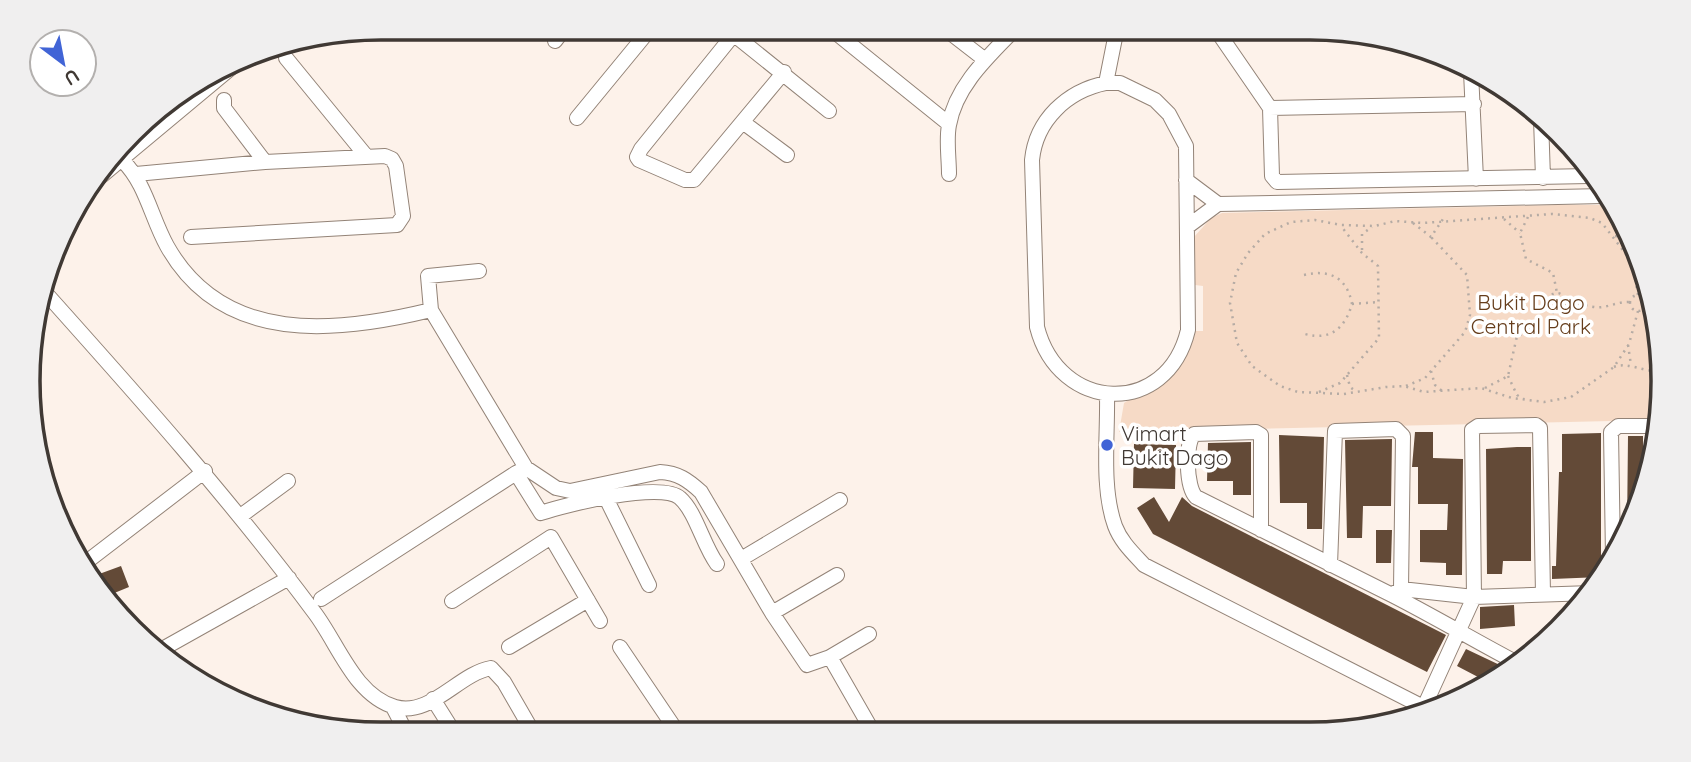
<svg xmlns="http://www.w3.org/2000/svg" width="1691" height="762" viewBox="0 0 1691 762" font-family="Quicksand,sans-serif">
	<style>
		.green { fill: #f6dac6 }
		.building { fill: #634a37 }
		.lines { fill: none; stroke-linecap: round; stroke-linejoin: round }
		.street-casing { stroke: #938377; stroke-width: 16 }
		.path { stroke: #b5aba4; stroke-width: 2.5; stroke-dasharray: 2 5; stroke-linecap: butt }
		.street { stroke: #fff; stroke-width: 14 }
		.poi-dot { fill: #4164d6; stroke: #fff; stroke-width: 2.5 }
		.labels { text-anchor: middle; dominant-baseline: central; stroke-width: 7; stroke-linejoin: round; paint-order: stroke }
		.park-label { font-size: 21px; fill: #663d1b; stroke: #fff }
		.poi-label { font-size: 21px; fill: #403934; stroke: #fff; text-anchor: start }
		.rim { fill: none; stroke: #403934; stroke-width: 3.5 }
	</style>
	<rect width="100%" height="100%" fill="#fdf2ea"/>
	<path class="green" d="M1557,205h52l27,41 27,135 -8,39 -536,12 5,-29c35,-24 58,-26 69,-72h10v-45l-8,-1 -1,-48 17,-19 11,-5z"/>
	<path class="building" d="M1415,432h18v26l30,1 -1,116h-16v-12l-26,-1v-32h27l1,-26h-30v-37h-6z
		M1601,433v144l-49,2v-13h4l3,-94h3v-38z
		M1279,435l45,2 -2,92h-15v-26h-27z
		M1628,436h15v48l-7,32 -9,16z
		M1392,439l-1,67h-28l-1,32h-15l-2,-98z
		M1251,442v53h-18v-14h-26l1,-38z
		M1134,444l42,1 -1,44 -42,-1z
		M1517,447h14v114h-28l-1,13h-15l-1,-125z
		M1154,497l15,25 13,-25 10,9 254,129 -19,37 -274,-138 -16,-26z
		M1376,530h16l-1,33h-15z
		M121,566l8,21 -22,9 -16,-19z
		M1514,605l1,21 -35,3v-22z
		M1466,649l38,18 -4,8 -29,17 7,-15 -21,-11z"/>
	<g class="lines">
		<g class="street-casing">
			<path id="street" d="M830,28l119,96
				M944,28l40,31
				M1215,28l55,80 2,68 5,6 312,-6
				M1215,28h78
				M727,29l102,82
				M734,34l-93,115 -4,8 2,3 46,20h9l90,-108
				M555,41l10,-13
				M286,58l81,99
				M1471,72l5,107
				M1106,83h14l35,17 14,14 17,32 2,184c-21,88 -129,83 -151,-3l-5,-167c4,-40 35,-69 74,-77z
				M1106,83l11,-55
				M224,100v8l41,54
				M1270,108l204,-4
				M577,118l74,-90
				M1541,119l2,59
				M744,123l43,32
				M123,161c23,23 28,56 44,85 56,100 170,87 264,64
				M136,174l129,-12 120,-6 7,3 4,7 7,50 -6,9 -206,12
				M949,174c0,-16 -3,-34 0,-49 7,-40 41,-70 67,-97
				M1186,180l32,24
				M94,182l138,-115
				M1187,227l31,-23 385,-8
				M479,271l-51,5 3,34 95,158 30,20 14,3 90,-19c18,1 28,8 41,20l71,121 35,52 23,-8 39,-23
				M43,290c94,105 187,209 271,322 24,31 40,83 81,95 36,10 63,-33 96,-39l13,14 30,52
				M1107,395c1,41 -6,92 8,131 6,16 18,27 29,39l287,146
				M526,468l-10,5 25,40c23,-8 121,-32 139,-15 16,14 23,47 37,66
				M606,498l43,87
				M242,515l46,-34
				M1261,530v-95l-5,-3 -62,2c-9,10 -8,53 2,63 65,33 131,65 196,98 43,22 85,47 127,69
				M1613,556l-2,-124 7,-6h36
				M741,559l99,-59
				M89,560l116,-89
				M1330,565l5,-134 61,-2 7,7 -2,153
				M1393,594l8,-5 73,8 118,-4
				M321,599l195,-126
				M452,601l99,-64 49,84
				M772,613l65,-38
				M509,647l79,-47
				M620,647l58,86
				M157,652l132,-74
				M830,657l43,75
				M433,699l22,35
				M393,707l14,27
				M1424,707l50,-110 -2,-167 6,-4 58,-1 4,3 3,166"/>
		</g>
		<path class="path" d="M1528,217l-8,16 6,26 27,14 4,20
			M1504,219l16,14
			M1413,223l18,14 12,-18
			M1615,236l16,3
			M1362,250v-16l10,-7
			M1629,255l5,-13
			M1304,275c25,-6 43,2 48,29 -7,24 -21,37 -47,30
			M1549 301a8 8 0 1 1 16 0a8 8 0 1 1-16 0Z
			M1630 303a8 8 0 1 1 16 0a8 8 0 1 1-16 0Z
			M1565,301c12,0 19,5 29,6 12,2 24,-6 36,-5
			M1352,304l28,-2
			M1638,311l-9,33 -15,23 -43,30 -27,5 -32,-4 -31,-10 -57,4 -20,-6 -18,1 -42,7 -46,-2 -18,-6 -28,-20 -15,-23 -7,-40 6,-30 12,-20 17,-19 26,-12 24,-2 26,5 34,1 20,-5 28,2 129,-9 38,4 12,5 30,39 6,33
			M1628,345l3,20
			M1614,367c14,-6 31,6 47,4
			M1431,371l4,14 7,6
			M1347,375l3,12 7,5
			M1508,376l9,19 7,4
			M1406,386l19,-8 40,-46 5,-17 -3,-40 -36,-38
			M1485,388l23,-12 9,-40 31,-11 7,-17
			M1319,392l21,-9 39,-45 -1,-72 -16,-13 -21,-27"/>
		<use href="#street" class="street"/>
	</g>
	<circle class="poi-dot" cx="1107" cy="445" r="7"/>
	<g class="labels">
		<g class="park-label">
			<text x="1531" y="302">Bukit Dago<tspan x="1531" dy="24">Central Park</tspan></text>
		</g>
		<g class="poi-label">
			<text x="1121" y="433">Vimart<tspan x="1121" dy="24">Bukit Dago</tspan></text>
		</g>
	</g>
	<path d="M0 0H1691V762H0ZM381 40H1310A341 341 0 0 1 1651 381V381A341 341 0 0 1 1310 722H381A341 341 0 0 1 40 381V381A341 341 0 0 1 381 40Z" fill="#f0efef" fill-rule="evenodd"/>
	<path class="rim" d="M381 40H1310A341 341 0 0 1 1651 381V381A341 341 0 0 1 1310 722H381A341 341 0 0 1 40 381V381A341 341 0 0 1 381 40Z"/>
	<g transform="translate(63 63) rotate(148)"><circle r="33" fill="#ffffff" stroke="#b3b0ae" stroke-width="2"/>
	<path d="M0-5L12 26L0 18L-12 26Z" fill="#4164d6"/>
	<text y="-10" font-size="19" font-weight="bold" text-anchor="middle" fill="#403934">U</text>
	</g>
</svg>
